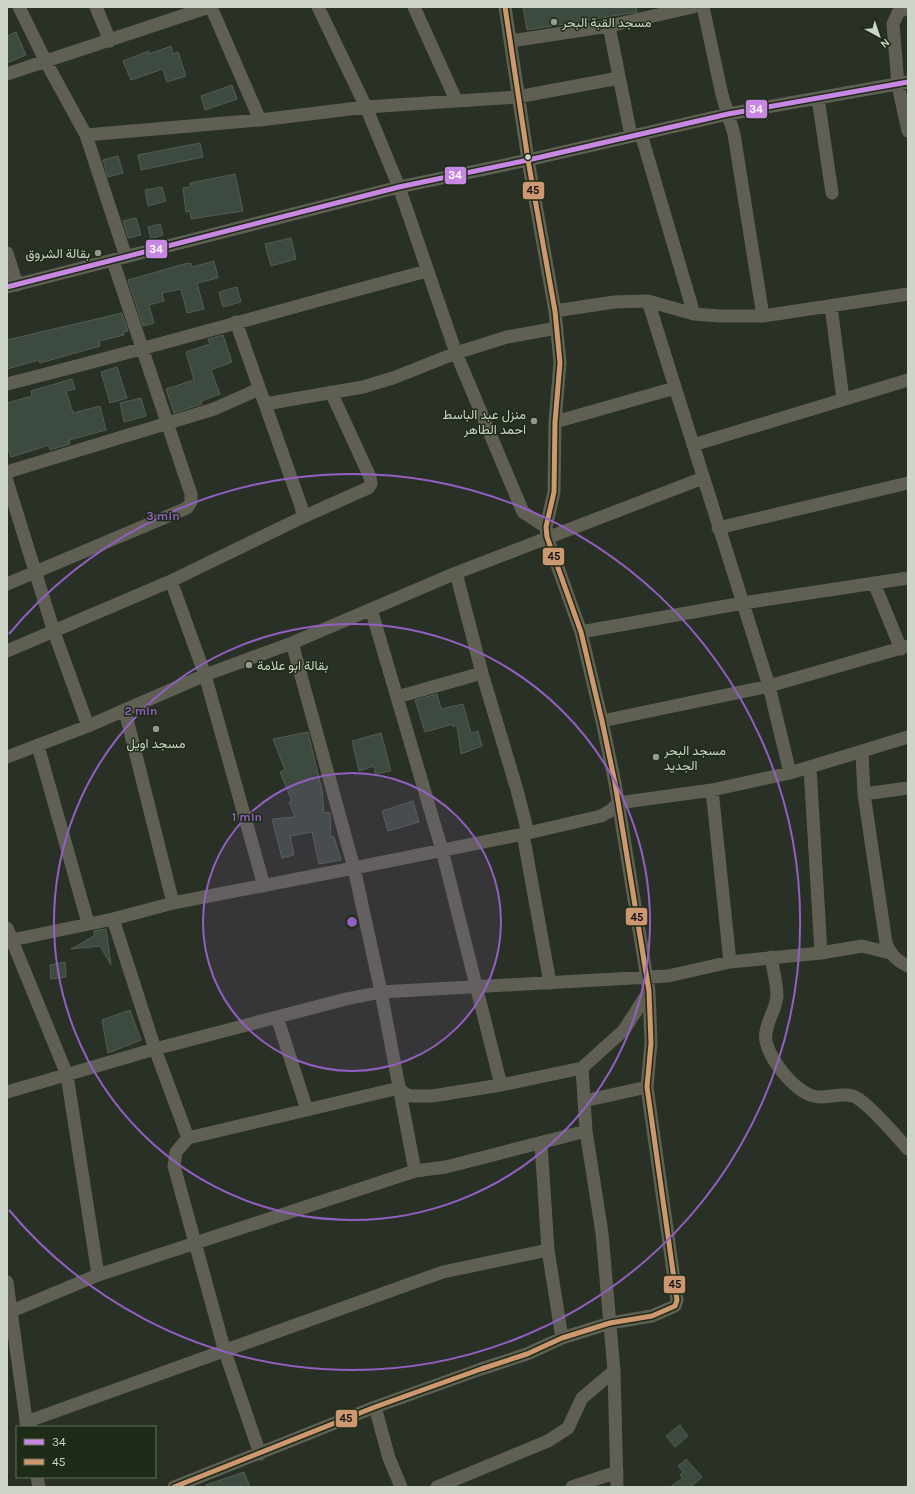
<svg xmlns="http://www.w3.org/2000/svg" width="915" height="1494" viewBox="0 0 915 1494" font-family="Karla,Vazirmatn,sans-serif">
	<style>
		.building { fill: #3d4a3f; stroke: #545d54 }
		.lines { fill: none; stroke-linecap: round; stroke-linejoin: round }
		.street { stroke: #5f6053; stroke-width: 13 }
		.bus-1-casing { stroke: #1e2b16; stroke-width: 8 }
		.bus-2-casing { stroke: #1e2b16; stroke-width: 8 }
		.bus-1 { stroke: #c787e3; stroke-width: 5 }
		.bus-2 { stroke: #cd976f; stroke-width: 5 }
		.ring { fill: none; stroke: #935fc2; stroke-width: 2 }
		.poi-dot { fill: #939b8f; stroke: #1e2b16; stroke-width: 1.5 }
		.bus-dot { fill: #ccd5c8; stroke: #1e2b16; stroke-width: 1.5 }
		.labels { text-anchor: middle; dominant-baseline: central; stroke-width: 3; stroke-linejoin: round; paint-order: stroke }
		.poi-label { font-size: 13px; fill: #ccd5c8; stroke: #1e2b16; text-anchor: start }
		.centre { fill: #935fc2; stroke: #1e2b16; stroke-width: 2 }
		.ring-label { font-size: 12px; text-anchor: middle; font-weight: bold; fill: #935fc2; stroke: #1e2b16; stroke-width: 3; stroke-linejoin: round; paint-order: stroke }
		.line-badge { stroke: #1e2b16; stroke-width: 1.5 }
		.badge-label { font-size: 11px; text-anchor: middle; font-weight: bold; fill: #fff }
		.pale-badge-label { font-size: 11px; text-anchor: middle; font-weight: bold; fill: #111 }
	</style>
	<rect width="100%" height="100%" fill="#293025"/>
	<path class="building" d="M523,7h113l1,5 -110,18z
		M16,32l10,23 -19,8v-27z
		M171,46l2,8 5,-2 8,24 -19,6 -4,-13 -32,11 -8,-19 26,-10v3z
		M232,85l5,14 -32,11 -4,-14z
		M200,143l3,14 -62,13 -3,-15z
		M118,156l5,17 -15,4 -5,-17z
		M235,174l8,37 -52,8 -1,-8 -4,1 -3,-24 7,-1v-4z
		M162,187l4,14 -18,5 -3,-16z
		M136,218l5,17 -13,3 -5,-17z
		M160,224l3,11 -12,4 -3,-12z
		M291,238l5,21 -25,7 -6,-22z
		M214,261l4,17 -21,5 7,26 -17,4 -6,-24 -19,4 2,8 -15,4 5,18 -11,3 -15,-46 56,-16 7,-1 1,4z
		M237,287l4,15 -18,5 -4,-15z
		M122,313l6,18 -5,1 1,3 -25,6 1,5 -60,17 -1,-3 -32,9v-29z
		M223,335l9,27 -21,8 9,24 -19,7 1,3 -28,9 -8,-24 28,-9 -8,-28 24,-8 -2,-5z
		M117,367l10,31 -17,5 -9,-31z
		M72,379l3,10 -9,2 7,22 27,-7 6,24 -37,10 1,4 -20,6 -1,-5 -38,12 -4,-12v-42l25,-7 -1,-5z
		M141,398l5,18 -22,6 -4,-19z
		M437,694l4,15 22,-5 8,29 7,-2 4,15 -21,8 -4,-29 -4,2v-3l-28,8 -10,-32z
		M308,732l14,58 2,23 6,-1 1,25h3l7,23 -22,4 -7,-32 -22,4 4,19 -12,3 -10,-39 23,-2 -6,-15 3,-1 -12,-29 5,-2 -12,-31z
		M381,733l10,38 -16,3 -1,-8 -15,5 -7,-30z
		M413,801l6,21 -31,9 -6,-20z
		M106,929l5,36 -11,-19 -29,3 23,-13v-5z
		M65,962l1,15 -15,2 -1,-14z
		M130,1010l11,30 -33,13 -6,-33z
		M680,1425l8,11 -13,11 -9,-11z
		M686,1459l16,18 -11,10h-21l13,-9 -3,-3 3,-3 -5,-6z
		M244,1472l6,15h-43l-1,-2z"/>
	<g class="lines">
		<path class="street" d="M19,7l27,55 40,73 174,-15 106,-13 151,-10 102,-19
			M96,7l14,34
			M211,7l49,113
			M318,7l48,100 33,80 57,166 67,159 23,15
			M414,7l42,93
			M703,7l19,88 12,39 29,182
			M907,7l-9,6 -5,11 5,61 10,46
			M609,26l22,110
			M511,41l98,-15 84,-19
			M7,74l202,-67
			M818,98l14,95
			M641,134l53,180
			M86,135l40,122
			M7,253l10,32
			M7,287l392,-100 129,-27 200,-46 180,-32
			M648,301l46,13 25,2h44l145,-22
			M831,306l12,93
			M555,311l59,-9 34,-1 121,385 21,87
			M7,384c141,-35 280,-76 420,-113
			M265,404l98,-17 30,-9 63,-25 51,-16 50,-9
			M555,422l120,-34
			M693,445l215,-65
			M7,472l207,-63 45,-20
			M7,481l47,151 34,94
			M303,517l65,-29 3,-4 -1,-7 -39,-85
			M718,528l190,-45
			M456,573l26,100 35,117 11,43
			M171,581l34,94 59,211
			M874,583l27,66
			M7,584l180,-76 4,-6v-8l-78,-233
			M371,609l71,241 59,235
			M581,632l162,-29 165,-25
			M292,643l62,225 27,124 34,179
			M7,651l164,-70 132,-64 -2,-11 -65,-184
			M397,697l85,-24
			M125,711l48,192
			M602,721l167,-35 139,-40
			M38,746l50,177
			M862,753l2,41 44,-6
			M7,757l81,-31 117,-51 87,-32 164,-70 247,-95
			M810,767l11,186
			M712,790l18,172
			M864,794l22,149c5,12 10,17 22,23
			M523,834l27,149
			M113,919l42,130 33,89
			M7,928l60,147 31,200
			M7,941l106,-22 60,-16 181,-35 174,-35 73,-17 9,-5 8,-8 94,-13 78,-17 118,-36
			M771,957c2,13 6,27 6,39 -1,15 -14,30 -11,45 4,20 32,56 54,56 11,0 22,-4 33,-1 14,5 44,41 55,53
			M277,1017l30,93
			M399,1088l6,6 7,2h20l69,-11 81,-17
			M7,1092l148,-43 191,-50 35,-7 287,-16 62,-14 91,-9 41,-7 28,7
			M584,1101l63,-14
			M541,1144l7,106 14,88
			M7,1282l20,145
			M7,1313l91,-38 317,-104 31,-4 140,-36
			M375,1407l14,51 12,29
			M26,1422l417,-150 105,-22
			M260,1454l-35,-102 -51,-186 2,-14 12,-14 211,-50
			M37,1477l2,10
			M174,1487l201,-80 106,-38 46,-15 35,-16 48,-15 42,-7 23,-10 2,-6 -30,-213 4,-44 -2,-52 -34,-208 -13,-62 -21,-89 -34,-95 -1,-10 8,-35 1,-70 5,-59 -5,-52 -27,-151 -23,-153
			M437,1487l111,-46 20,-13 14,-30 32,-27
			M572,1487l45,-15
			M617,1487l-3,-116 -12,-138 -16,-102 -4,-63 42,-38 25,-39"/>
		<g class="bus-1-casing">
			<path id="bus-1" d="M7,287l392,-100 129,-27 200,-46 180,-32"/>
		</g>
		<g class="bus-2-casing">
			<path id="bus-2" d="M174,1487l201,-80 106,-38 46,-15 35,-16 48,-15 42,-7 23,-10 2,-6 -30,-213 4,-44 -2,-52 -34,-208 -13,-62 -21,-89 -34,-95 -1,-10 8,-35 1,-70 5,-59 -5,-52 -27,-151 -23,-153"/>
		</g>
		<use href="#bus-1" class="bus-1"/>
		<use href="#bus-2" class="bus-2"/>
	</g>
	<circle cx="352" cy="922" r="149" fill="#935fc2" fill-opacity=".12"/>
	<g class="ring">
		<circle cx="352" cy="922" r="149"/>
		<circle cx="352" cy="922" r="298"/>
		<path d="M9 634A448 448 0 1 1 9 1210"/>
	</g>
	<g class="poi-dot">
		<circle cx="554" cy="22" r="4"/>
		<circle cx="98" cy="253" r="4"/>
		<circle cx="534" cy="421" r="4"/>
		<circle cx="249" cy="665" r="4"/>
		<circle cx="156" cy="729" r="4"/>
		<circle cx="656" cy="757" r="4"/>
	</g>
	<circle class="bus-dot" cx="528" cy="157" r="3.5"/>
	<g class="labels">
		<g class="poi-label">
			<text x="562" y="22">مسجد القبة البحر</text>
			<text x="90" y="253" text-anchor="end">بقالة الشروق</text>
			<text x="526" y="414" text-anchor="end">منزل عبد الباسط<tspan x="526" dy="15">احمد الطاهر</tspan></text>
			<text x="257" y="665">بقالة ابو علامة</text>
			<text x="156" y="743" text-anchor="middle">مسجد اويل</text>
			<text x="664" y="750">مسجد البحر<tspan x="664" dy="15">الجديد</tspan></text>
		</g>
	</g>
	<circle cx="352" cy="922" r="6" class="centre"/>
	<g class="ring-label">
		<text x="163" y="520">3 min</text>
		<text x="141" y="715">2 min</text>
		<text x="247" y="821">1 min</text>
	</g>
	<g class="line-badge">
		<rect x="745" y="99" width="23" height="20" rx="4" fill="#c787e3"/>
		<rect x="444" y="166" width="23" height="19" rx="4" fill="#c787e3"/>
		<rect x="522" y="181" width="23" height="19" rx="4" fill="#cd976f"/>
		<rect x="145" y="239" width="23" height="20" rx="4" fill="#c787e3"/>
		<rect x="542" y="547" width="23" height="19" rx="4" fill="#cd976f"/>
		<rect x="625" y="907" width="23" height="19" rx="4" fill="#cd976f"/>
		<rect x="663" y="1275" width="23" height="19" rx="4" fill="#cd976f"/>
		<rect x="335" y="1409" width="23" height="19" rx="4" fill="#cd976f"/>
	</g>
	<g class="badge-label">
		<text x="756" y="113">34</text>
		<text x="455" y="179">34</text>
		<text x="156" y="253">34</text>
	</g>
	<g class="pale-badge-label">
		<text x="533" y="194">45</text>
		<text x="554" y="560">45</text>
		<text x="637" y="921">45</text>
		<text x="675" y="1288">45</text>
		<text x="346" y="1422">45</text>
	</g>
	<rect width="915" height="1494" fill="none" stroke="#ccd5c8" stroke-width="16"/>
	<rect x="16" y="1426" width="140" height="52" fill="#1e2b16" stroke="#646f5d"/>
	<rect x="24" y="1439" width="20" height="6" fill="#c787e3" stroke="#646f5d"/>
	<text x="52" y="1446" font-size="12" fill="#ccd5c8">34</text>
	<rect x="24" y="1459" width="20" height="6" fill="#cd976f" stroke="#646f5d"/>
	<text x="52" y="1466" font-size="12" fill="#ccd5c8">45</text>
	<g transform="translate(879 36) rotate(140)" stroke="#1e2b16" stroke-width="3" paint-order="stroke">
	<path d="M0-3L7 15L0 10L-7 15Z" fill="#ccd5c8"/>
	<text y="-6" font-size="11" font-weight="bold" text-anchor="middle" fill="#ccd5c8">N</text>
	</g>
</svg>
